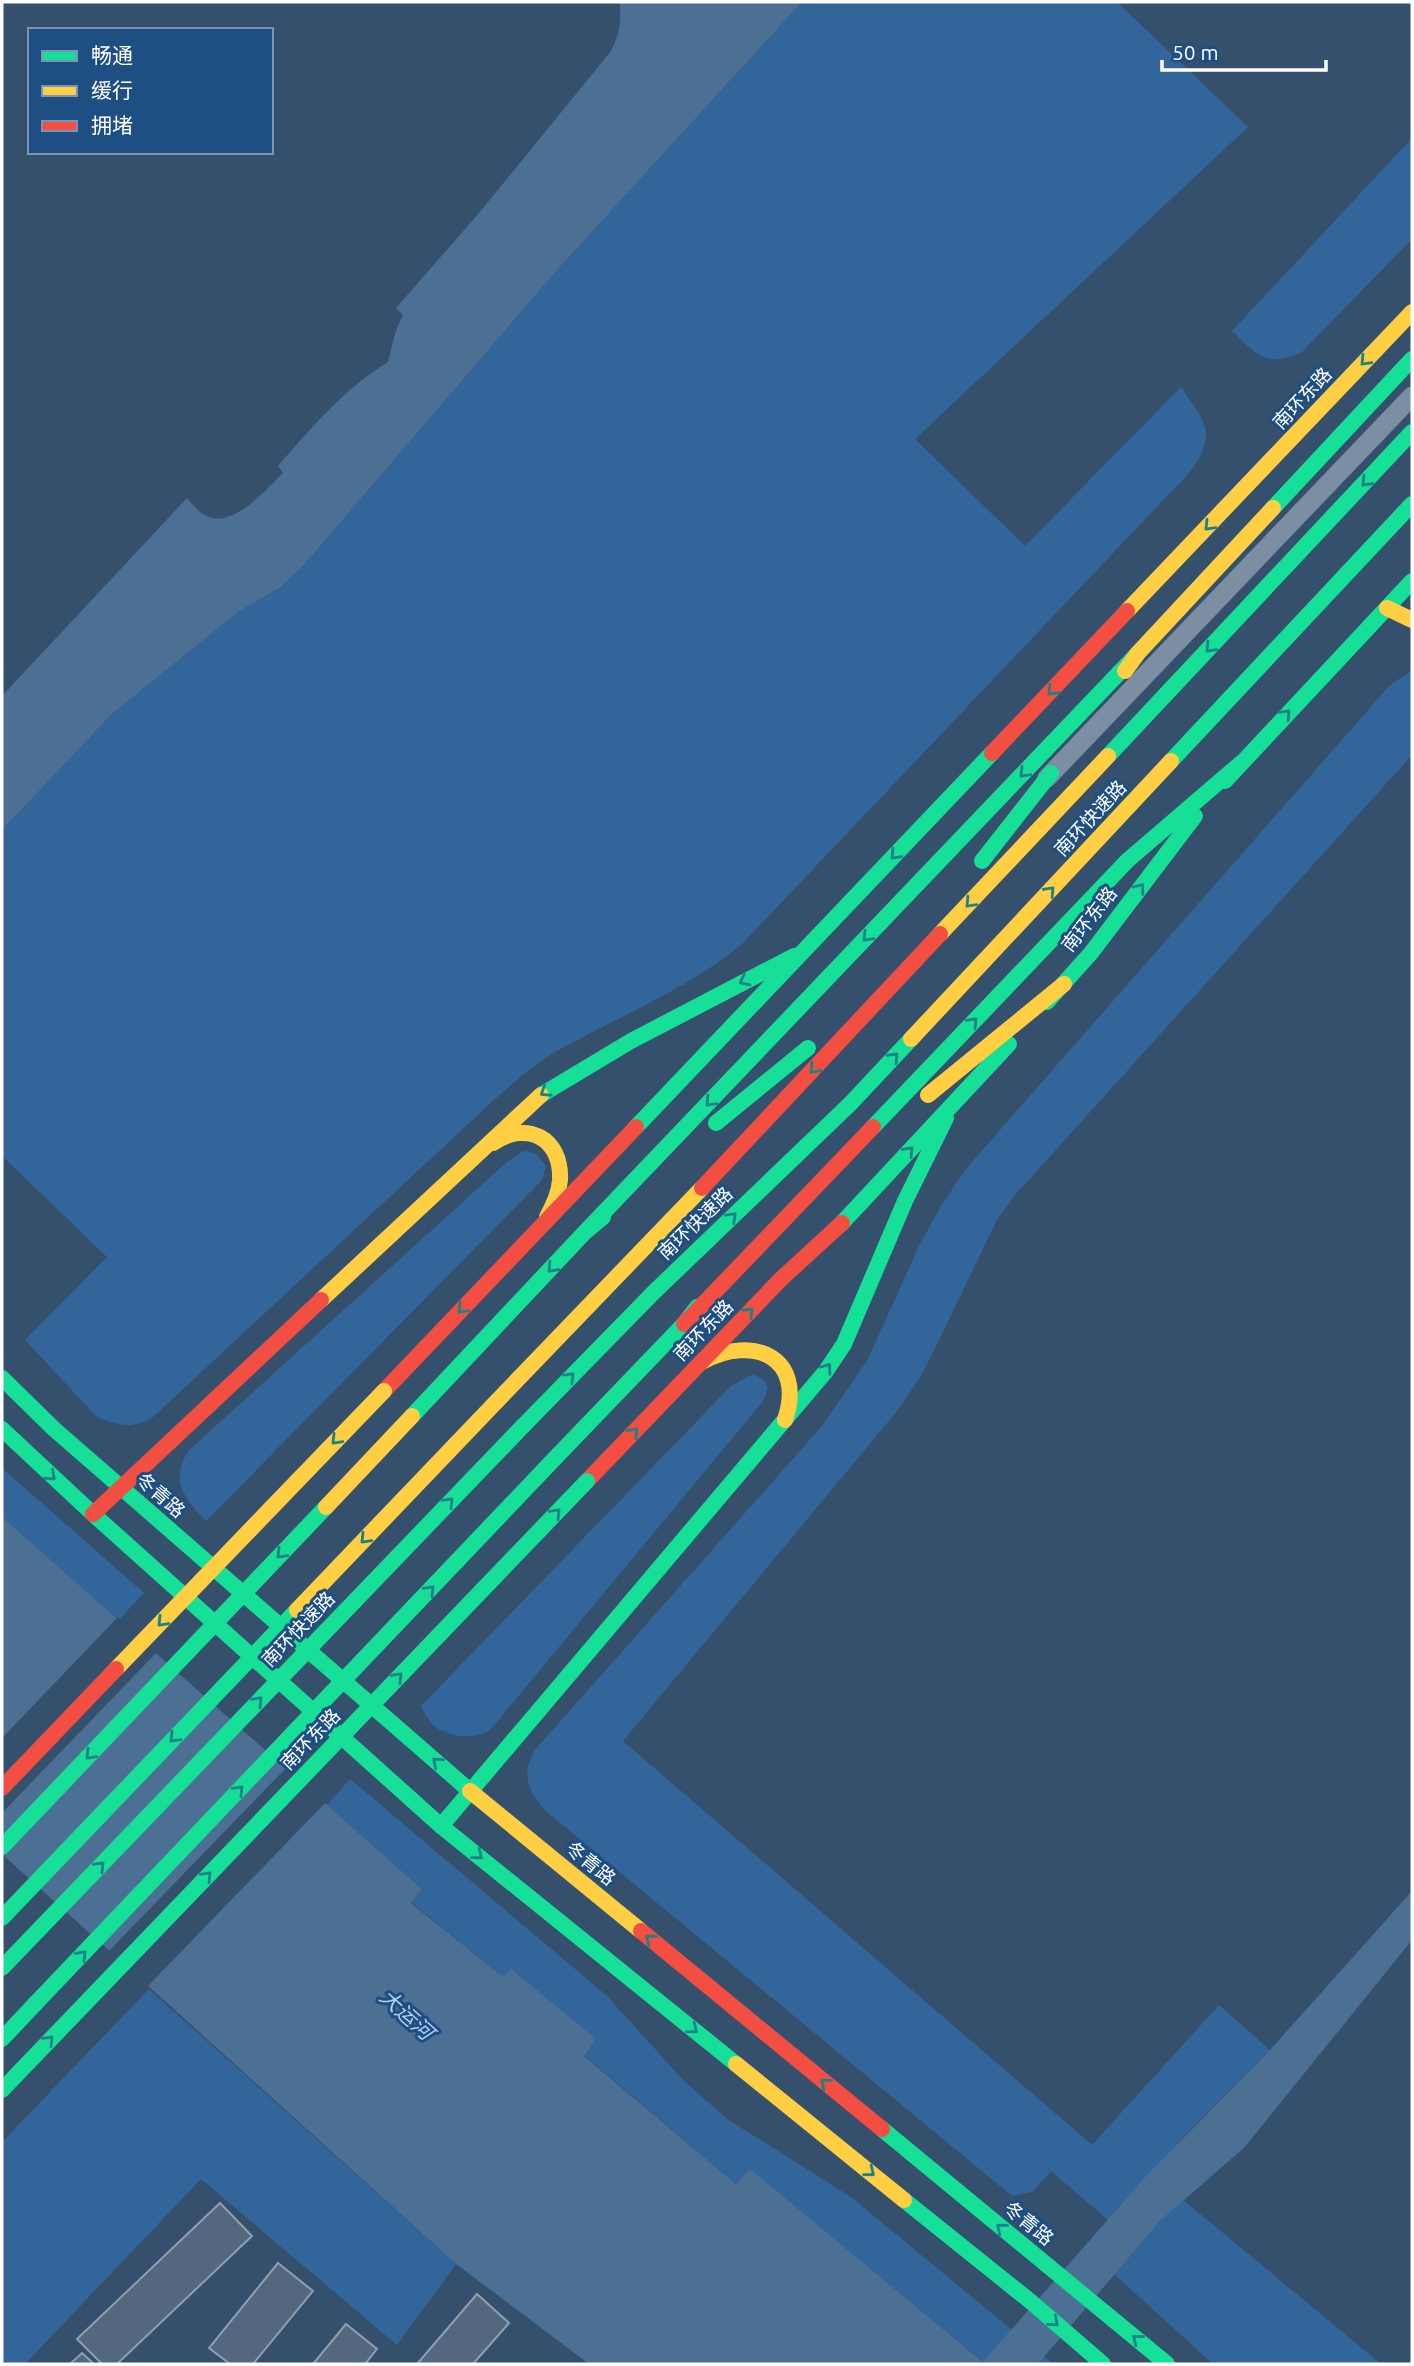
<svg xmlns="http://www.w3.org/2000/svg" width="1414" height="2366" viewBox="0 0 1414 2366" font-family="Ubuntu,'Noto Sans SC',sans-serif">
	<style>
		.green { fill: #32669a }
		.water { fill: #4c6f94 }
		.pier { fill: #35506c }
		.building { fill: #53687e; stroke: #8f9fb0; stroke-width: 2 }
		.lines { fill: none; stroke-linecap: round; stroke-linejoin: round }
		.street { stroke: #7b8ea2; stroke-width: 19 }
		.fast { stroke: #16e098; stroke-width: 16 }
		.slow { stroke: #ffcf43; stroke-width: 16 }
		.jam { stroke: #f24e42; stroke-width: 16 }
		.fast-bridge { stroke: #16e098; stroke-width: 16 }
		.slow-bridge { stroke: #ffcf43; stroke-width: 16 }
		.jam-bridge { stroke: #f24e42; stroke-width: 16 }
		.oneway { stroke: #1b828a }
		.labels { text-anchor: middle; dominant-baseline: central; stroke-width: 6; stroke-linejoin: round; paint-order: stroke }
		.street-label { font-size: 19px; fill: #fff; stroke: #1e4f83 }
		.water-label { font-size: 21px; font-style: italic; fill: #b0d1f1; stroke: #1e4f83 }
	</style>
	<rect width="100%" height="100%" fill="#35506c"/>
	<path class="green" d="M802,2h315l131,125 -333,312 110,107 156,-159c24,36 38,46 8,86l-447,471c-55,46 -125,73 -187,108 -22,13 -41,31 -60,47l-343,319c-20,11 -36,8 -56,-2l-71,-76 82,-83 -105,-101v-326l110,-116 126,-102 43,-25 22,-21 256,-298z
		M1412,138v101l-111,114c-35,15 -44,2 -69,-22z
		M1412,670v85l-396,439 -18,24 -75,155 -26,38 -274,330 469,404 127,-140 51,45 -83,83 -79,87 -57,-49 -19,21 -20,4 -465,-384c-19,-20 -26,-36 -13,-61l288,-325 45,-65 52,-115 22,-40 24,-36 424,-484z
		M528,1151l8,3 10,12 -4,14 -336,341c-22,-24 -36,-38 -18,-70l319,-289 14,-10z
		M755,1375l9,5 4,7 -4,13 -273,329c-15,12 -44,8 -58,-4 -5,-5 -9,-13 -12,-19l310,-320 17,-10z
		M2,1468l142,125 -27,29 -115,-105z
		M350,1779l257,217 76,84 44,39 124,78 202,167h-67l-236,-194 -14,14 -152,-129 11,-16 -85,-69 -6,8 -93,-76 11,-13 -95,-84z
		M149,1989l307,275 -59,81 -196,-166 -176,185h-18l-5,-5v-217z
		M1182,2199l199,165h-168l-99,-90 47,-54z"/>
	<path class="water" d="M620,2h182l-243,266 -256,298 -22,21 -43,25 -126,102 -110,116v-134l185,-198c5,5 10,13 16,16 28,18 62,-24 80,-41l-5,-7c32,-37 67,-78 110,-104l8,-32 7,-15 -7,-7 83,-95 132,-162c9,-17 10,-30 9,-49z
		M2,1517l420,372 -11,14 92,74 8,-8 85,70 -12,17 152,128 14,-15 233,193 163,-186 124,-126 142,-159v49l-168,208 -83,72 -123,144h-449l-133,-100 -454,-410z"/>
	<path class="pier" d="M118,1617l39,35 -155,161v-75z
		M288,1766l39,35 -182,188 -39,-35z"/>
	<path class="building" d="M220,2203l32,33 -135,128h-15l-25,-25z
		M278,2263l35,28 -60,73h-23l-21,-16z
		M477,2294l32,29 -36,41h-56z
		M346,2324l31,25 -12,15h-52z
		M82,2353l12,11h-24z"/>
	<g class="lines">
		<path class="street" d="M1047,778l365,-382"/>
		<path class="fast" d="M1273,508l139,-149
			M1108,756l304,-324
			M1171,761l241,-257
			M1225,781l187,-200
			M982,861l69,-88
			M1047,1002l44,-49 104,-137
			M541,1095l90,-54 163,-85
			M716,1123l92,-75
			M636,1127l356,-374
			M873,1127l255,-267 113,-97
			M842,1223l167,-179
			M585,1232l553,-579
			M2,1378l52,51 416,362
			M412,1416l173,-184 18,-15
			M523,1426l131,-134 196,-188 61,-65
			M2,1429l91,85 348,312 295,238
			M558,1455l126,-131 13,-17
			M441,1826l385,-455 18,-27 61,-143 41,-83
			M2,2039l33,-35
			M882,2129l285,235
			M904,2200l126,101 73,63"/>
		<path class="slow" d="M1387,608l25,12
			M1127,611l285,-299
			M1125,671l13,-18 135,-145
			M940,934l168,-178
			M911,1039l260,-278
			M928,1095l136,-111
			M493,1143c34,-23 69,-5 67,37 -1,14 -7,25 -13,37
			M321,1300l220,-205
			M702,1362c51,-28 104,-5 83,58
			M497,1401l205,-213
			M470,1791l171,140
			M736,2064l168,136"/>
		<path class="jam" d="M992,753l135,-142
			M702,1188l238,-254
			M684,1324l189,-197
			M384,1391l252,-264
			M587,1481l194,-202 61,-56
			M93,1514l228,-214
			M641,1931l241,198"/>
		<path class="fast-bridge" d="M2,1847l324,-340
			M2,1918l295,-308
			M2,1968l521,-542
			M35,2004l523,-549
			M2,2090l585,-609"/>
		<path class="slow-bridge" d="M326,1507l86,-91
			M297,1610l200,-209
			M116,1669l268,-278"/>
		<path class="jam-bridge" d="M2,1788l114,-119"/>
	</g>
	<defs><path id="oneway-chevron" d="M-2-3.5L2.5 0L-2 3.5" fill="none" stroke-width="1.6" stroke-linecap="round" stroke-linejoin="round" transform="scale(1.75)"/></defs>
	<g class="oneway">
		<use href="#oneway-chevron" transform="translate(1365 361) rotate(133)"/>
		<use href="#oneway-chevron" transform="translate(1366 482) rotate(133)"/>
		<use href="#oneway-chevron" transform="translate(1209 526) rotate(134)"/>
		<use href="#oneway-chevron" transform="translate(1210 648) rotate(133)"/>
		<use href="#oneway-chevron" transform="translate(1052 691) rotate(134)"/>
		<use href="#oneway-chevron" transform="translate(1286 714) rotate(-47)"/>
		<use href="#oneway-chevron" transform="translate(1024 773) rotate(134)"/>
		<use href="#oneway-chevron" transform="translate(895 855) rotate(134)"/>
		<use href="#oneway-chevron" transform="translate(1140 888) rotate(-53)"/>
		<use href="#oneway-chevron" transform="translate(1050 891) rotate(-47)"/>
		<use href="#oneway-chevron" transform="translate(970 903) rotate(133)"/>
		<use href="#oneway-chevron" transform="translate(867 937) rotate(134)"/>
		<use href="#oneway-chevron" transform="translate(744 981) rotate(153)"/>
		<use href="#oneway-chevron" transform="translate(973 1022) rotate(-46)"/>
		<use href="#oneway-chevron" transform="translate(894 1057) rotate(-47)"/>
		<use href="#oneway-chevron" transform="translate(814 1069) rotate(133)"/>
		<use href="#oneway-chevron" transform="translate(545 1092) rotate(147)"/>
		<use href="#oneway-chevron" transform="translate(710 1102) rotate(134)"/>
		<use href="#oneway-chevron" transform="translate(909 1151) rotate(-47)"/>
		<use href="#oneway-chevron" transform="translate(732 1217) rotate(-44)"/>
		<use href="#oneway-chevron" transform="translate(552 1268) rotate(133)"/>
		<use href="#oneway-chevron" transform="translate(462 1309) rotate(134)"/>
		<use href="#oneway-chevron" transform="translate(749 1312) rotate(-46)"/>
		<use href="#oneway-chevron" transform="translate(827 1368) rotate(-54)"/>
		<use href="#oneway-chevron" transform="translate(570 1377) rotate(-45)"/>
		<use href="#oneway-chevron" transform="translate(634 1432) rotate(-46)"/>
		<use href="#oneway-chevron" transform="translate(336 1440) rotate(134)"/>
		<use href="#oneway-chevron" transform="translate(51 1476) rotate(43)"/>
		<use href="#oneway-chevron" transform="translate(449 1502) rotate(-46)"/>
		<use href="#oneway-chevron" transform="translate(556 1513) rotate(-46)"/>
		<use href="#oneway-chevron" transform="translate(365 1539) rotate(134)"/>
		<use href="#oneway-chevron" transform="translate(281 1554) rotate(134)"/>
		<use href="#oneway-chevron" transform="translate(430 1590) rotate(-46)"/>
		<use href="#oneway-chevron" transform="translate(162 1622) rotate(134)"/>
		<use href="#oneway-chevron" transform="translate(398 1677) rotate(-46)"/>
		<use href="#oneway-chevron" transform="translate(258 1701) rotate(-46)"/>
		<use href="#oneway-chevron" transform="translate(174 1738) rotate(134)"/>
		<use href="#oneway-chevron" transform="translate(90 1755) rotate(134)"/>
		<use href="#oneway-chevron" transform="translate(437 1762) rotate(-139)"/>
		<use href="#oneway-chevron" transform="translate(239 1790) rotate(-46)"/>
		<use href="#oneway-chevron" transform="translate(478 1855) rotate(39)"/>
		<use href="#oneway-chevron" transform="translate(100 1866) rotate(-46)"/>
		<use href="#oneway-chevron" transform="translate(207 1876) rotate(-46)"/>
		<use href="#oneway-chevron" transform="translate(650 1939) rotate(-141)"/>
		<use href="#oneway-chevron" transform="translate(82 1955) rotate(-46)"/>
		<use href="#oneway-chevron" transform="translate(693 2029) rotate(39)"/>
		<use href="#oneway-chevron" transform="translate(49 2040) rotate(-46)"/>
		<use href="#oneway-chevron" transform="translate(825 2083) rotate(-141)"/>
		<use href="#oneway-chevron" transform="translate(870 2172) rotate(39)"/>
		<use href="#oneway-chevron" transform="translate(1001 2228) rotate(-141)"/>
		<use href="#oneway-chevron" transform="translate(1054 2322) rotate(41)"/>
		<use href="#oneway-chevron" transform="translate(1137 2339) rotate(-140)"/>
	</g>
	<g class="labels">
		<g class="street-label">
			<text transform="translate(1302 398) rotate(-47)">南环东路</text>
			<text transform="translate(1090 818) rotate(-47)">南环快速路</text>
			<text transform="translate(1089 919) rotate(-52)">南环东路</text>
			<text transform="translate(695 1223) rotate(-44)">南环快速路</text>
			<text transform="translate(703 1330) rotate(-46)">南环东路</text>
			<text transform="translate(161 1495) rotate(41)">冬青路</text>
			<text transform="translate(298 1629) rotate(-46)">南环快速路</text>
			<text transform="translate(310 1739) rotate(-46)">南环东路</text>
			<text transform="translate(591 1863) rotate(39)">冬青路</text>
			<text transform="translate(1029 2223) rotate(39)">冬青路</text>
		</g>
		<g class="water-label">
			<text transform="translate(407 2014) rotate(42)">大运河</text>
		</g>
	</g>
	<rect width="1414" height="2366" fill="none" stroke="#ffffff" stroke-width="7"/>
	<rect x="28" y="28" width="245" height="126" fill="#1e4f83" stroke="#7895b5" stroke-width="2"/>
	<rect x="42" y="51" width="35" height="10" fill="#16e098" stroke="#7895b5" stroke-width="2"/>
	<text x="91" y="63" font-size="21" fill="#ffffff">畅通</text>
	<rect x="42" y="86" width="35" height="10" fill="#ffcf43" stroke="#7895b5" stroke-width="2"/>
	<text x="91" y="98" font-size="21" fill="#ffffff">缓行</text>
	<rect x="42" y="121" width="35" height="10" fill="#f24e42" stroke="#7895b5" stroke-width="2"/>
	<text x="91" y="133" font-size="21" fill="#ffffff">拥堵</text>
	<path d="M1162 60v10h164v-10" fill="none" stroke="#ffffff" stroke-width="3.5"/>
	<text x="1172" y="60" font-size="21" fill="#ffffff" stroke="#1e4f83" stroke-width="5" paint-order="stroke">50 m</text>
</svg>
